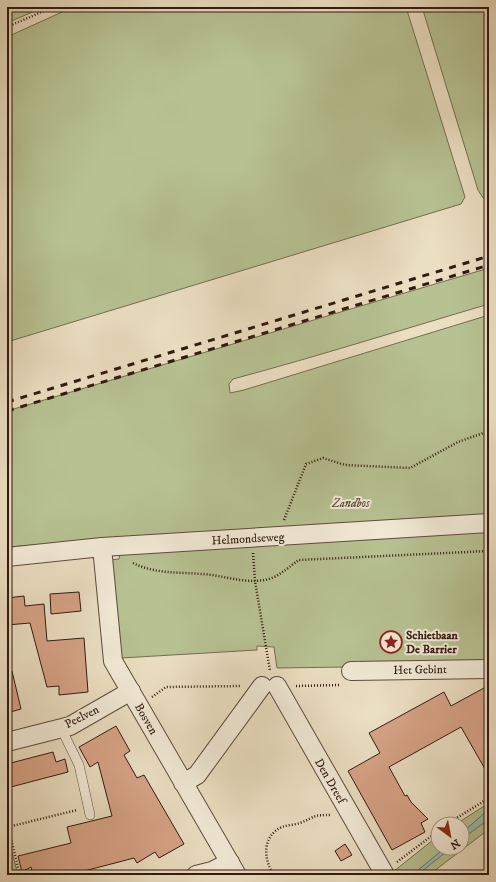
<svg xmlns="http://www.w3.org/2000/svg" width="496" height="882" viewBox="0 0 496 882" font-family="'IM FELL DW Pica',serif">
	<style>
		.green { fill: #b7c293; stroke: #746e51 }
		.water { fill: #98bdb3; stroke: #6f7b71 }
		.building { fill: #d6a386; stroke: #32190f }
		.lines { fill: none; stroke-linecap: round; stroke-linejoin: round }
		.lane-casing { stroke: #604a3c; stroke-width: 10 }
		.street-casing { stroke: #604a3c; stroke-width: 20 }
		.path { stroke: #32190f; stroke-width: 2.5; stroke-dasharray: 1 2; stroke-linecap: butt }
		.lane { stroke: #f2ead7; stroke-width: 9 }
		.street { stroke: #f2ead7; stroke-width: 18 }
		.rail { stroke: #32190f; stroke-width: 3; stroke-dasharray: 7 7; stroke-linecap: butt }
		.labels { text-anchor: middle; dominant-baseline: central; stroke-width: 4; stroke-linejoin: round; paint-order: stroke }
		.park-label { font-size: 12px; font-style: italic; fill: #5a4c37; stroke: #f2ead7 }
		.street-label { font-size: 12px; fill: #32190f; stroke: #f2ead7 }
		.poi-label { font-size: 12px; font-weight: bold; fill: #32190f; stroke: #f2ead7; text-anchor: start }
	</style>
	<rect width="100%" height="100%" fill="#ebdfc2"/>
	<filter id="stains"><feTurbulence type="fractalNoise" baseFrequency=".005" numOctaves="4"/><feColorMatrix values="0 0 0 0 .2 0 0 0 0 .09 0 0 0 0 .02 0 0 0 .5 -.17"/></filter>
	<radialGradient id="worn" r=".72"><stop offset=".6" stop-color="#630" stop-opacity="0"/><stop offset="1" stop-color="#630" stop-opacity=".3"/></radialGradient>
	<path class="green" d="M7,7h37l-37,16z
		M73,7h333l59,190 -4,7 -454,138v-305z
		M422,7h67v190l-6,1 -5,-8z
		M489,268v36c-85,25 -170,52 -256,75l-4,5 1,9 14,-3 245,-75v350l-212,3 -3,-21 -17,-1v4l-136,8 -11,-98 9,-1 4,-20 -116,8v-136z
		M489,803v6l-27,24v-9h-6z
		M489,819v10l-60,46h-12l34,-27h11v-9z
		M7,833l11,42h-11z
		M438,836v12h7l-33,27h-23z"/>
	<path class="water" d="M489,809v10l-27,20v-6z
		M445,848h6l-34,27h-5z"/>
	<path class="building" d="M79,592l2,19 -30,3 -1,-20z
		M24,596l1,10 19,-2 3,37 37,-3 4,54 -29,3v-9l-12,1 -17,-64 -23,2v-27z
		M7,671h5l9,38 -14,4z
		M484,688l5,10v78l-28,-49 -72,40 16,29 2,-1 4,7 17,17 -7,4 4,9 -33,18 -44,-79 32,-18 -11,-20 75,-41 7,14z
		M116,726l14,25 -6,4 13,23 7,-3 40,69 -25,14 -4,-6 -18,11 -3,-5 -65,17h-36l-2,-8 -9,5 -4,-16 53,-13 -4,-16 45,-11 -14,-54 -8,5 -11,-20z
		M53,752l3,10 9,-3 3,13 -61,16v-24z
		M345,844l7,11 -11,6 -6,-10z"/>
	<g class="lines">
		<g class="lane-casing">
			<path id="lane" d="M61,728l18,37 11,50"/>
		</g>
		<g class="street-casing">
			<path id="street" d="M102,547l11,114 124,214
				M7,557l95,-10 387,-24
				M351,671l138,-2
				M277,686l108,189
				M7,742l63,-16 61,-35
				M183,783l14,-8 65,-89
				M196,875l16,-4 18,-9"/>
		</g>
		<path class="path" d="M7,27l46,-20
			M284,520l22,-56 17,-6 22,7 65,3 48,-26 31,-11
			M253,553l2,28 15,90
			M133,563c22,11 45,9 69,11 22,1 50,13 72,3 9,-4 17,-12 25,-17l190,-9
			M296,686l43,-1 1,-1
			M152,697l14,-10 75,-1
			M7,823l13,52
			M447,824l42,-26
			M8,827l69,-17
			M397,862l41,-31
			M274,875c-11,-16 -12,-39 8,-48 5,-2 12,-2 18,-4 17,-7 12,-8 32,-8"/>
		<use href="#lane" class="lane"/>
		<use href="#street" class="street"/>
		<path class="rail" d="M7,402l482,-146
			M7,411l482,-146"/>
	</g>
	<defs>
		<g id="sight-ring" transform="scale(1.15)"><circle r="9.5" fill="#f2ead7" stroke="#8f2418" stroke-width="1.5"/><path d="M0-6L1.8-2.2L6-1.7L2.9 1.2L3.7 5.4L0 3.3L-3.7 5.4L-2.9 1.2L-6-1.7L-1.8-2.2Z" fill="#8f2418"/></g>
	</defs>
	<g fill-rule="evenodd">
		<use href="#sight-ring" x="391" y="642"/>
	</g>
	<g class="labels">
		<g class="park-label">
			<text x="351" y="503">Zandbos</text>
		</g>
		<g class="street-label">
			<text transform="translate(248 539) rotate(-3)">Helmondseweg</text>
			<text transform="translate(420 670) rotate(-1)">Het Gebint</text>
			<text transform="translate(82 717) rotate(-27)">Peelven</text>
			<text transform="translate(146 719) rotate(60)">Bosven</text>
			<text transform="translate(330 781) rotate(60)">Den Dreef</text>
		</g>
		<g class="poi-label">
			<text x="406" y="635">Schietbaan<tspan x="406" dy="14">De Barrier</tspan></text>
		</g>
	</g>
	<rect width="496" height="882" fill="none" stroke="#ebdfc2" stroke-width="24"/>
	<rect x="8" y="8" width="480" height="866" fill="none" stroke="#32190f" stroke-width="2"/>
	<rect x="12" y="12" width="472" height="858" fill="none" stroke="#32190f"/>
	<g transform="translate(450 836) rotate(148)"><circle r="19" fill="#f2ead7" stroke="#a59687"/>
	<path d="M0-3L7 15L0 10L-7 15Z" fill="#8f2418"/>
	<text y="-6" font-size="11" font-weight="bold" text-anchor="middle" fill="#32190f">N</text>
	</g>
	<rect width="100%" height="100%" filter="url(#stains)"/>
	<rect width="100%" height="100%" fill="url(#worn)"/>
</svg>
